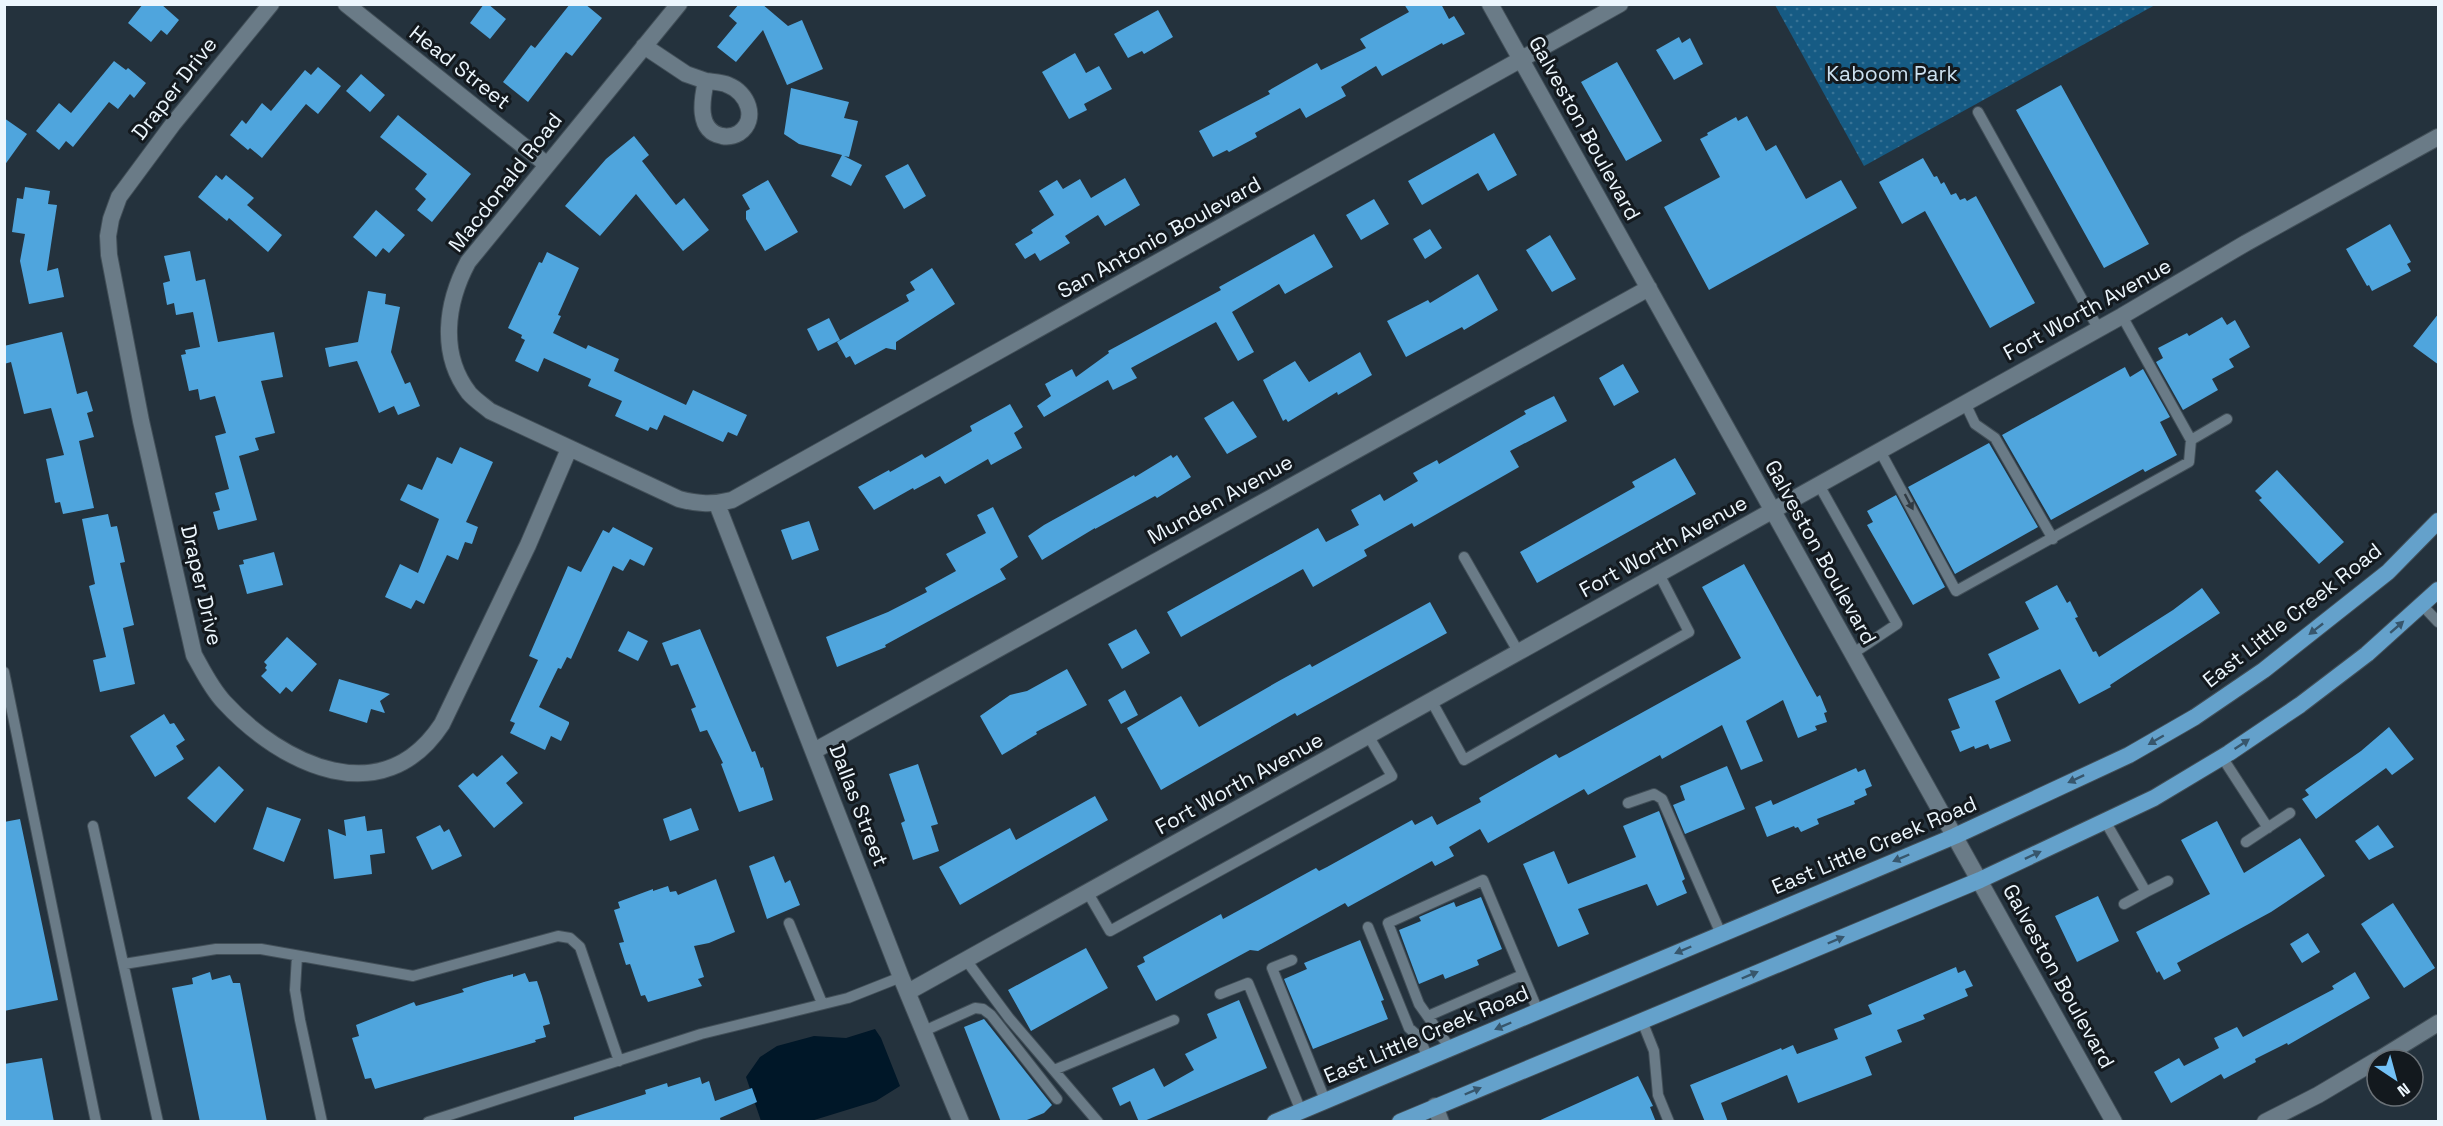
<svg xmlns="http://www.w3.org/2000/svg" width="2443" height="1126" viewBox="0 0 2443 1126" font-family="'Space Grotesk',sans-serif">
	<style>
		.grass { fill: url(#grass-dots) }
		.water { fill: #001728 }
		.building { fill: #4fa5dd }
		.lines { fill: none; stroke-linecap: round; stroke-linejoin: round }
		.service-casing { stroke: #424f58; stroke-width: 12 }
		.minor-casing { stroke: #424f58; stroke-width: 18 }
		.primary-casing { stroke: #424f58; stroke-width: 18 }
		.service { stroke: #6a7b87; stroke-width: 10 }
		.minor { stroke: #6a7b87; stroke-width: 16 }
		.primary { stroke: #64a1cb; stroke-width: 16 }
		.oneway { fill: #313b43 }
		.oneway2 { fill: #37566c }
		.labels { text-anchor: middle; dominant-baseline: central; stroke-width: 6; stroke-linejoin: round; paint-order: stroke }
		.street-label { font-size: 21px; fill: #ecf6fd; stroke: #13191e }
		.park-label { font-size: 21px; fill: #cde1f0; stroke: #13191e }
	</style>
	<defs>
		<pattern id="grass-dots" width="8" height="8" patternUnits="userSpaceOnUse" patternTransform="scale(1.5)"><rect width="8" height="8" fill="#165b84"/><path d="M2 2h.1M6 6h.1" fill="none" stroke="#387396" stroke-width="1.8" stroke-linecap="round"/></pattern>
	</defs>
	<rect width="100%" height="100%" fill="#24323d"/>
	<path class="grass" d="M1775,5h380l-291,161z"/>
	<path class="water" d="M875,1029l6,9 19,48 -24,15 -65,20h-50l-15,-44 14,-20 17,-11 37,-10 32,2z"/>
	<path class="building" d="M143,4h18l18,16 -12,15 -6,-5 -10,12 -23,-19z
		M484,4h4l18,15 -16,20 -20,-16z
		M570,4h15l17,14 -30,38 -6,-4 -38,50 -25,-20 28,-37 4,3z
		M739,4h23l26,22 14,-6 21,49 -36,16 -24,-55 -27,32 -19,-15 20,-24 -8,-7z
		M1404,4h37l8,15 5,-3 11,18 -22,11 -1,-2 -60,33 -6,-10 -35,21 5,9 -40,22 -6,-10 -45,25 2,4 -28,15 -2,-2 -14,7 -14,-26 71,-37 -2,-3 49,-28 4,7 45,-22 -6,-9 49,-27z
		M1158,10l15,27 -29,17 -2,-3 -14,7 -14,-24z
		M1679,37l3,6 8,-5 13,26 -29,16 -18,-30z
		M1075,53l11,20 13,-7 13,23 -28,15 3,6 -18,9 -27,-47z
		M114,61l12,9 2,-2 18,15 -12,15 -4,-4 -12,15 -9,-7 -36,45 -7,-6 -7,9 -23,-19 23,-28 12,10z
		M1617,62l45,79 -36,20 -45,-79z
		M318,67l23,19 -23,28 -12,-10 -44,54 -12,-10 -2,2 -18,-15 12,-15 4,4 16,-21 9,8 34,-41 6,5z
		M361,74l24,21 -15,17 -24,-21z
		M2061,85l88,159 -45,24 -88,-158z
		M791,88l58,14 -5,16 14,3 -9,36 -5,-1 18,9 -11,21 -20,-10 11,-21 -43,-11 -15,-10z
		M398,115l73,59 -39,48 -15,-12 9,-11 -11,-10 12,-15 -47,-37z
		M1747,116l19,35 10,-6 30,54 35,-19 16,28 -148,82 -45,-83 56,-30 -20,-38 8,-4 -1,-2 29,-16 2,4z
		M4,118l23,16 -23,32z
		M1494,133l23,42 -29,16 -10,-18 -56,32 -14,-24z
		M634,136l15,19 -7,6 34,44 8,-7 25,32 -26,21 -47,-57 -36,42 -35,-30 41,-47z
		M1923,158l11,19 3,-1 4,8 3,-2 7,13 5,-2 4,7 5,-2 2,3 9,-5 59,107 -45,25 -65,-117 -23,13 -23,-42z
		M908,164l18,32 -22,13 -19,-33z
		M216,175l6,5 4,-5 28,23 -7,7 35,30 -14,17 -39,-34 -2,3 -29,-24z
		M1125,178l15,27 -35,21 -7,-11 -33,21 5,7 -30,18 -5,-8 -10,6 -10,-15 18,-11 -2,-3 23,-15 -15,-24 18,-11 6,9 17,-10 11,19z
		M768,180l30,52 -33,19 -19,-32v-8l4,-2 -8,-14z
		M25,187l25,4 -2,13 9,1 -10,66 11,-3 6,29 -35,7 -9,-43 5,-27 -13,-2 5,-34 6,1z
		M1374,199l15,25 -28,16 -15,-25z
		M376,210l29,25 -16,18 -6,-5 -7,9 -23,-20z
		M2390,224l21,38 -4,2 4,7 -39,20 -3,-6 -2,1 -21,-37z
		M1430,229l12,19 -17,11 -12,-20z
		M1314,234l19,33 -48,27 -6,-10 -47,28 22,40 -16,9 -22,-39 -85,46 6,10 -24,12 -5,-10 -64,37 -7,-11 14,-10 -6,-12 27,-15 4,8 33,-24 -1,-2 113,-61 -2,-3z
		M1550,235l26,44 -24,13 -26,-42z
		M190,251l6,30 9,-2 13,63 56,-10 9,45 -22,4 14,52 -20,5 4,12 -20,6 18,64 -39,10 -5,-18 7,-2 -5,-17 14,-4 -14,-53 11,-3 -11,-37 -15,4 -2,-11 -9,2 -8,-36 5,-1 -1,-4 15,-3 -7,-35 -17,3 -2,-12 -7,2 -4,-22 7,-2 -6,-25z
		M547,252l32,16 -21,47 3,1 -8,17 33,16 2,-4 31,14 -5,12 72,34 7,-15 54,25 -10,21 -9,-4 -5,10 -59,-27 -7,15 -7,-3 -2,4 -33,-15 7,-15 -34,-15 3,-7 -47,-21 -6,14 -23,-11 10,-21 -4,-2 1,-3 -14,-7 31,-66 3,1z
		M932,268l23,36 -59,38v8l-10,-2 -31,17 -5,-9 -4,2 -9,-16 72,-41 -3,-6 9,-5 -5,-8z
		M1478,274l20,36 -34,20 -2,-3 -56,30 -19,-36 41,-21 2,3z
		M368,291l18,3 -1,10 15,3 -9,45 14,32 5,-2 10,24 -22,9 -4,-9 -15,7 -22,-52 -28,6 -4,-19 33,-6z
		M2439,313v52l-26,-19z
		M2222,317l5,8 8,-5 15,27 -21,12 5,8 -22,12 6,11 -35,20 -27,-48 7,-4 -5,-10 29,-15 2,3z
		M829,318l11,22 -22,11 -11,-22z
		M62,332l15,62 10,-3 6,20 -6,2 7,24 -15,4 15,67 -31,6 -3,-12 -5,1 -9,-44 18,-4 -13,-47 -27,6 -13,-52 -7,2v-18z
		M1360,352l12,23 -34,20 -1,-3 -49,30 -2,-3 -3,2 -20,-41 32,-19 14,21z
		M1623,364l16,28 -25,14 -15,-28z
		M2125,367l5,10 13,-8 27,48 -10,5 17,33 -32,17 -2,-3 -92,51 -49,-85z
		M1554,396l13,25 -57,30 9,16 -105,60 -2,-4 -48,27 3,6 -54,31 -10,-18 -122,68 -14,-25 151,-84 8,14 33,-17 -8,-15 29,-16 4,7 34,-20 -5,-8 24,-13 2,4 87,-50 -2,-3z
		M1233,401l24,36 -30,17 -23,-36z
		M1010,404l13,23 -9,6 8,15 -31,17 -3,-6 -43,25 -5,-8 -26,14 -1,-2 -39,22 -16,-23 31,-17 1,2 32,-18 3,4 47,-27 -2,-5z
		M1989,443l49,84 -83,47 -47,-87z
		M460,447l33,15 -27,60 12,5 -6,17 -7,-2 -7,18 -11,-5 -23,49 -8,-4 -5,9 -26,-12 15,-33 18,9 21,-54 -39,-19 8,-16 14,6 15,-33 15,7z
		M1171,455l2,3 4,-3 14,22 -34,21 -2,-2 -60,33v-1l-53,32 -14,-24 16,-11 90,-50 1,2z
		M1675,458l21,36 -159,89 -17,-31 115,-65 -3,-5z
		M2277,470l67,72 -25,22 -60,-64 3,-2 -7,-7z
		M1896,495l49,92 -32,18 -46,-80 6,-3 -6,-11z
		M993,507l25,50 -18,12 6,10 -121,66 1,2 -49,20 -11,-30 62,-25 39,-20 -2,-4 31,-17 -10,-17 40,-21 -9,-18z
		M108,514l3,13 6,-1 8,36 -5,1 14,62 -11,3 12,56 -35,8 -7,-32 13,-3 -17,-71 6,-2 -13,-65z
		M809,521l10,29 -27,10 -11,-30z
		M613,527l40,21 -9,18 -14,-7 -7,12 -10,-5 -42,93 -4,-2 -6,12 -3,-1 -19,39 30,15v2l-8,17 -10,-5 -6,14 -35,-17 5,-10 -5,-2 28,-61 -9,-4 39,-90 13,6 22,-42 6,3z
		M274,552l9,33 -36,9 -8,-29 5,-1 -1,-4z
		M1744,564l73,133 3,-2 7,17 -3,1 3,9 -12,4 2,4 -19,8 -15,-38 -37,21 17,40 -22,9 -19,-45 -60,34 -2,-4 -72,40 -4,-6 -96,54 -8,-14 -31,18 5,9 -19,10 -3,-5 -84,46 -3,-4 -87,48 -8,-1 -94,51 -19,-35 8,-4 -2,-5 78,-43 2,5 93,-51 3,3 8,-4 85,-47 3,5 17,-9 5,9 44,-23 -2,-4 77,-44 3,4 8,-4 174,-96 -39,-71z
		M2057,585l10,18 3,-2 8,16 -3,1 18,34 3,-1 3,6 74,-47 29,-22 18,25 -110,72 1,2 -32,17 -19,-35 -65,32 16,40 -21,8 -2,-5 -13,5 -1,-3 -14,6 -9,-21 9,-3 -12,-29 52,-21 -12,-24 51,-25 -14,-27z
		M1430,602l17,31 -150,83 -2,-3 -134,77 -34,-62 54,-32 18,31 78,-45 33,-18 2,3z
		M700,629l52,123 3,-1 6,17 2,-1 10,33 -34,12 -18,-48 2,-1 -16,-33 -7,2 -9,-23 5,-2 -18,-43 -7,2 -9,-23z
		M1136,629l14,24 -28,16 -14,-25z
		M628,631l20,10 -10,20 -20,-10z
		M287,637l30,27 -25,28 -6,-5 -6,7 -19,-18 6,-6 -2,-2 2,-3 -3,-3z
		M1067,669l20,36 -51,27 1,2 -35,21 -22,-39 30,-21 17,-4z
		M339,679l51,15 -10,7 5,12 -14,-4 -4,14 -38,-12z
		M1125,690l13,25 -17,9 -13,-24z
		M164,714l6,10 4,-1 11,17 -9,6 8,13 -29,18 -25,-41z
		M2389,727l25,32 -22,16 -6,-7 -70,51 -14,-20 7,-4 -4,-5 56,-39z
		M502,755l16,18 -12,10 17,20 -29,25 -36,-42 15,-13 4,4z
		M918,764l20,60 -7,2 8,25 -26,9 -12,-37 4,-2 -16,-47z
		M219,766l25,24 -29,33 -28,-25z
		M1727,766l18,43 -60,25 -12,-29 12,-5 -5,-14z
		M1856,768l2,4 7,-3 7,17 -7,3 2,6 -13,6 1,3 -38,15 2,5 -18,8 -3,-5 -3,1 -1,-2 -27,11 -12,-30 16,-7 2,5z
		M1095,796l13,24 -148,85 -21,-38 71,-39 6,12z
		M267,807l34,12 -17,43 -31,-13z
		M691,808l8,22 -29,11 -7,-22z
		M1659,811l26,68 -3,2 5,12 -30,13 -10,-22 -69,25 11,25 -31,13 -35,-83 31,-13 14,33 68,-27 -13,-31z
		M365,816l2,15 15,-2 3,24 -15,2 2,19 -38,5 -6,-50 18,7 -2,-16z
		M20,819l38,181 -54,11v-189z
		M2217,821l27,52 56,-35 25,38 -54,36 -94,51 4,8 -17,9 -5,-9 -2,2 -21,-41 74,-38 -29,-54z
		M440,825l4,7 5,-3 13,27 -30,14 -16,-33z
		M2378,825l16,22 -25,13 -14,-19z
		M774,856l11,27 5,-3 10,25 -33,14 -18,-53z
		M716,879l19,53 -26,11 -15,3 10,31 -6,2 4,7 -54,16 -3,-7 -4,1 -11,-32 -4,1 -7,-22 5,-1 -10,-32 6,-2 -2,-6 35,-13v2l15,-5 2,6 6,-1 2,4z
		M2098,896l21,45 -42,21 -22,-46z
		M1481,897l21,52 -25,11 2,5 -34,14 -2,-5 -24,10 -20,-54 22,-9 -2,-4 23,-10 12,-5 2,5z
		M2393,903l42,65 -31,20 -43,-64z
		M2308,933l12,19 -18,11 -12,-19z
		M1360,940l24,60 -3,1 7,18 -75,30 -29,-70 23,-10 -3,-6z
		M1086,948l22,40 -77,43 -23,-41z
		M1956,967l2,6 7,-3 8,16 -8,3 3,7 -45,19 2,4 -28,11 5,12 -37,15 7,18 -74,28 -11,-28 -66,28 7,19h-23l-15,-37 91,-37 1,2 11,-5 4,9 41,-15 -4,-10 38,-15 -4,-9z
		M210,972l2,8 18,-5 3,8h7l27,139h-67l-28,-134 21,-4 -1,-6z
		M2355,972l15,26 -82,47 -1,-2 -32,16 1,3 -32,17 -3,-5 -50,29 -17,-31 25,-14 5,8 35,-18 -5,-10 23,-11 6,10 91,-48 -2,-3z
		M525,973l4,9 8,-1 5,15 8,28 -7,2 3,11 -11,3 1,2 -161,47 -4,-11 -6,1 -13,-41 7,-2 -3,-11 58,-23 2,4 48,-14 -2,-3 22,-7 29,-8v3z
		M1239,1000l28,68 -125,54h-3l-9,-21 -10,5 -8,-18 42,-20 10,19 30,-17 -9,-16 32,-16 -10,-24z
		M984,1019l68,86 -8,8 -22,9h-21l-37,-95z
		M42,1058l12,64h-50v-58z
		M1638,1076l15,30 -3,1 6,15h-120z
		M700,1077l2,7 7,-3 6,20 37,-13 5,14 -37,16 1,4h-147v-5l72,-23 -1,-4 22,-7 1,4z"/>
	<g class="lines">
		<g class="service-casing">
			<path id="service" d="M1978,112l120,216
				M2122,316l69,124 36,-21
				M1965,403l10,21 20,14 58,101
				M1880,451l76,140 233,-129 2,-22
				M1819,485l78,139 -45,30
				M1464,557l55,96
				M2422,605l16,17
				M4,672l92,450
				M1432,702l32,58 225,-128 -30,-58
				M2222,757l46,71
				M1628,803l26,-9 8,5 59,135
				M2105,821l41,71 -22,12
				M93,826l65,296
				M2246,842l44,-29
				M2146,892l22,-11
				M1088,893l22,38 282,-155 -23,-39
				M789,923l33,80
				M1368,927l41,101 9,8 10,21
				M297,956l-2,34 5,30 22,102
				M966,960l43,58 89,104
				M1292,960l-20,8 53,132
				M124,964l92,-15h45l152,27 145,-40 12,2 10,9 39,114
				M1220,994l28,-11 53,128
				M1428,1016l94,-41
				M1642,1021l12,30 4,44 11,27
				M924,1031l51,-23 8,1 8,6 66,84
				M1450,1048l-31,-44 -31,-81 95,-43 55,131
				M1054,1070l120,-50
				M428,1122l273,-88 147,-36 53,-21"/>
		</g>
		<g class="minor-casing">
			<path id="minor" d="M271,4l-98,120 -54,73 -8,22 -3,17 1,19 32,166 53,234c9,16 17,33 30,47 58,63 159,112 218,22l86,-179 41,-96
				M346,4l200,160
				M679,4l-211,258c-22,41 -29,92 1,131 6,7 14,12 21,18l189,88c19,5 34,6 53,1l888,-496
				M1490,4l624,1118
				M644,46l42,28 20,7
				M706,81c7,1 16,1 22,4 19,7 31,34 11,48 -5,3 -11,4 -17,3 -26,-5 -20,-37 -16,-55z
				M717,504l184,473 60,145
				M814,751l835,-463
				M908,992l1214,-676 124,-73 192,-106
				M2378,1060l60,-37
				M1435,1106l6,16
				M2265,1122l53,-27 59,-35"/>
		</g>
		<g class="primary-casing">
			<path id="primary" d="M1275,1122l680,-286 174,-81 66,-38 69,-47 124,-98 50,-51
				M1400,1122l580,-242 174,-82 75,-45 71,-48 67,-51 71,-64"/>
		</g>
		<use href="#service" class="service"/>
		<use href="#minor" class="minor"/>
		<use href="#primary" class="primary"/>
	</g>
	<defs><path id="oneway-solid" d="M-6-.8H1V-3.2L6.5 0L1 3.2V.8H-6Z" transform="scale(1.5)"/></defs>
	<use class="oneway" href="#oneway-solid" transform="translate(1909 502) rotate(62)"/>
	<g class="oneway2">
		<use href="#oneway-solid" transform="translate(2397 627) rotate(-41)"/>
		<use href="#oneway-solid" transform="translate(2316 629) rotate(142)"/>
		<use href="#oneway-solid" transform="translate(2156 740) rotate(150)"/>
		<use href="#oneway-solid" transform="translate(2242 744) rotate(-34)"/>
		<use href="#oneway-solid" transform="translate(2076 779) rotate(155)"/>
		<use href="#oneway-solid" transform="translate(2033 855) rotate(-25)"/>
		<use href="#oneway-solid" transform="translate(1901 858) rotate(157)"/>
		<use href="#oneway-solid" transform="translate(1836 940) rotate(-23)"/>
		<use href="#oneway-solid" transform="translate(1683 950) rotate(157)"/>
		<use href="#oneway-solid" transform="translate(1750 975) rotate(-23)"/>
		<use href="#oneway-solid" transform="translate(1503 1026) rotate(157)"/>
		<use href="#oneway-solid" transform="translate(1473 1091) rotate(-23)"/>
	</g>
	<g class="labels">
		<g class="street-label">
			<text transform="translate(460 67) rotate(38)">Head Street</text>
			<text transform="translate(174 88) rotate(-52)">Draper Drive</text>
			<text transform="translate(1585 128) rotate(61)">Galveston Boulevard</text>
			<text transform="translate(505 182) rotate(-52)">Macdonald Road</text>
			<text transform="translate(1159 237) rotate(-29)">San Antonio Boulevard</text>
			<text transform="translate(2087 309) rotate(-29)">Fort Worth Avenue</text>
			<text transform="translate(1220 499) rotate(-29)">Munden Avenue</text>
			<text transform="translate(1663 546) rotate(-29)">Fort Worth Avenue</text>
			<text transform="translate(1821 552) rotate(61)">Galveston Boulevard</text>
			<text transform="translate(202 585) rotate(77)">Draper Drive</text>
			<text transform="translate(2292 615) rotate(-38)">East Little Creek Road</text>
			<text transform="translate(1239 783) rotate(-29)">Fort Worth Avenue</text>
			<text transform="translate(859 805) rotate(69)">Dallas Street</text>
			<text transform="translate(1874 845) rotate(-23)">East Little Creek Road</text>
			<text transform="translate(2059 976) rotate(61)">Galveston Boulevard</text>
			<text transform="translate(1426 1034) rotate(-23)">East Little Creek Road</text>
		</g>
		<g class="park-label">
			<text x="1892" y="73">Kaboom Park</text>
		</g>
	</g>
	<rect width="2443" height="1126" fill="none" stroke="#ecf6fd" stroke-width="12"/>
	<g transform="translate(2395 1078) rotate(144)"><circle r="28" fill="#13191e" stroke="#6a7177" stroke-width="1.5"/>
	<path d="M0-4.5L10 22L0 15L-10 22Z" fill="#73c1f6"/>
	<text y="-9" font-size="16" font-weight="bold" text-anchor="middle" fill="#ecf6fd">N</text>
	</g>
</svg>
